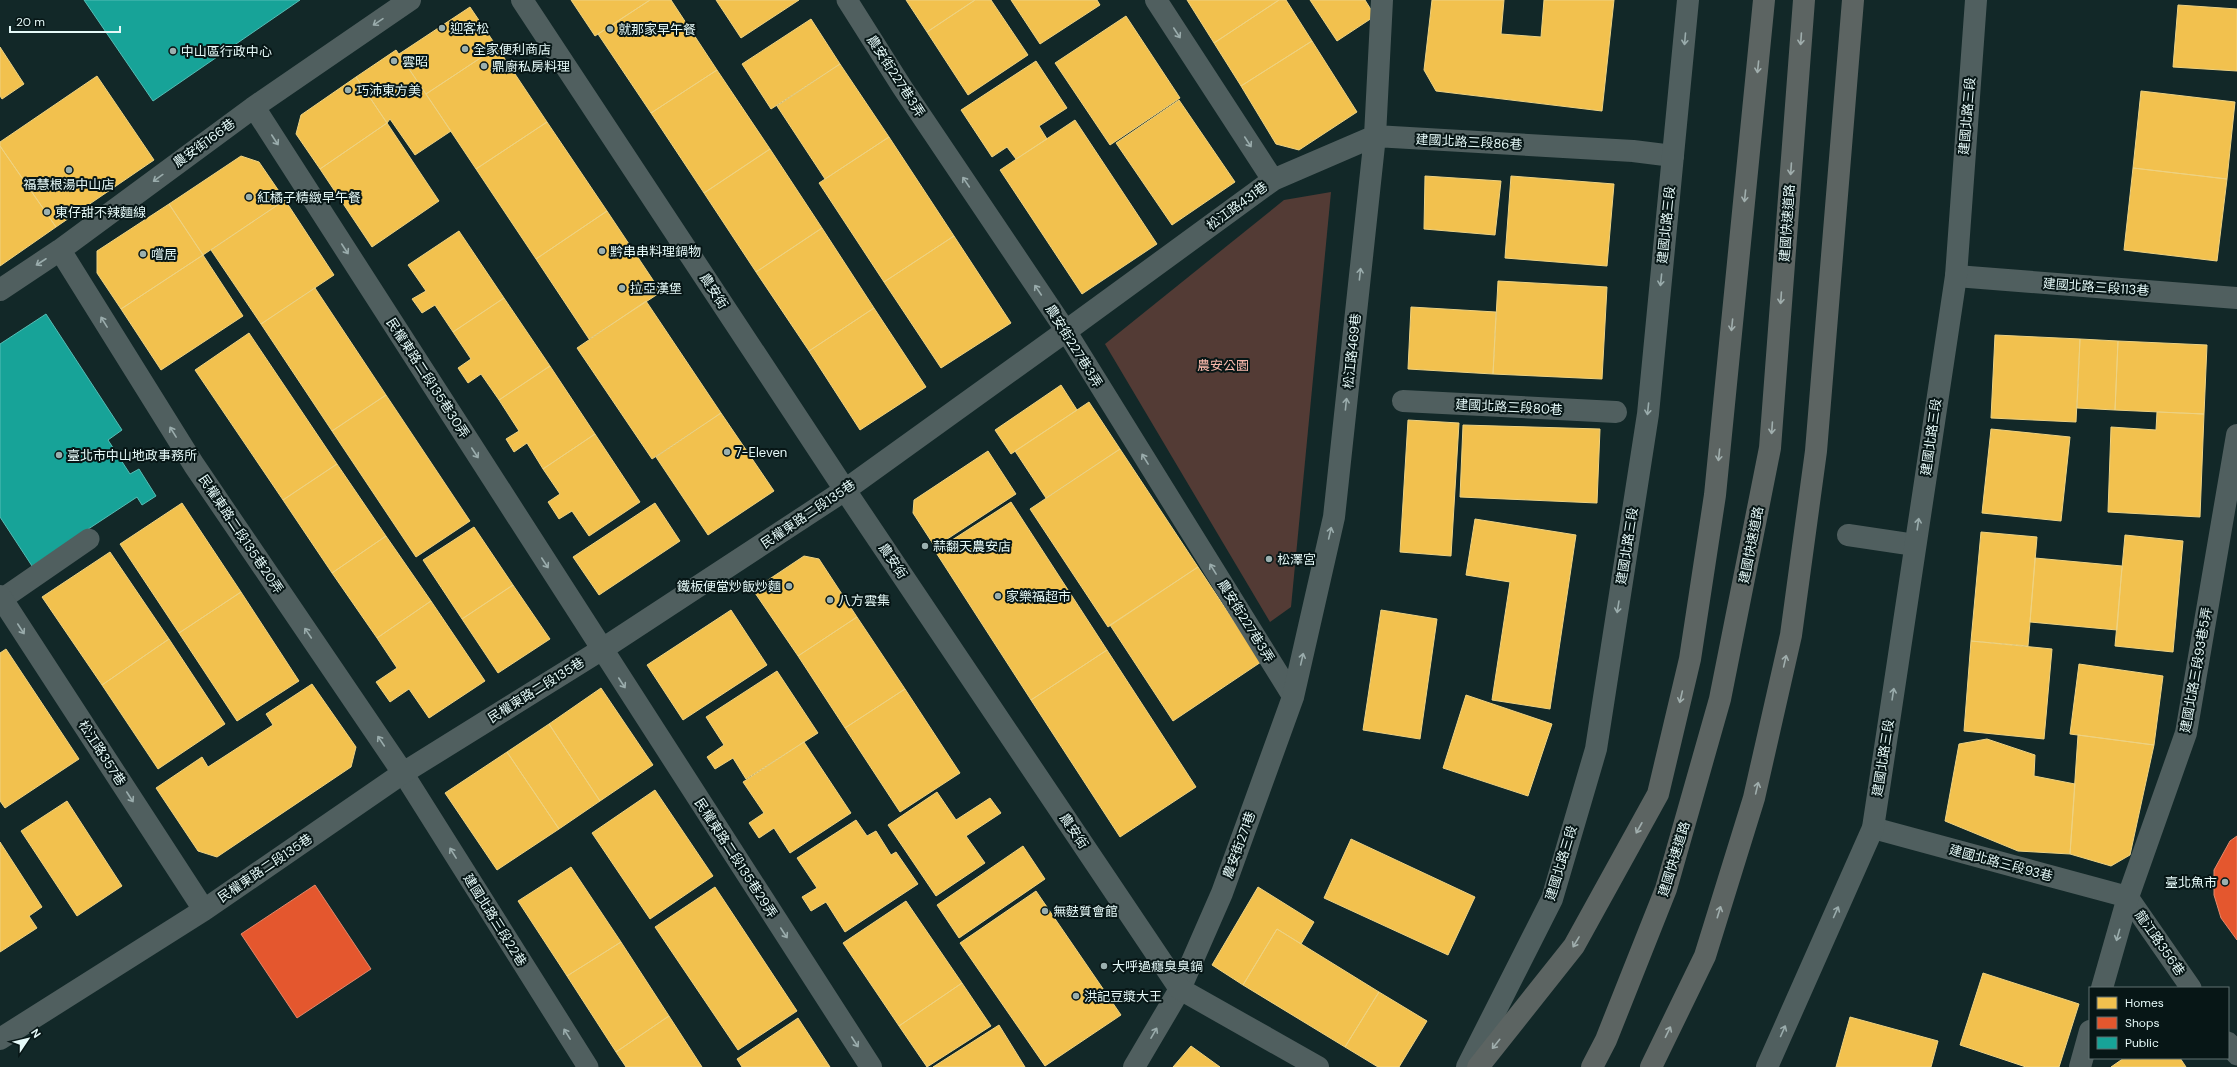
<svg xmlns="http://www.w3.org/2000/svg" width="2237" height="1067" viewBox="0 0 2237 1067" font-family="'DM Sans','Noto Sans TC',sans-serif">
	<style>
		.green { fill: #533b35 }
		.homes { fill: #f2c14e; stroke: #eed281 }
		.shops { fill: #e4572e; stroke: #e4886b }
		.public { fill: #17a398; stroke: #55bdb5 }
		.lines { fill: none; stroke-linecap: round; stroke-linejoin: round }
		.service { stroke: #505f5f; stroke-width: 21 }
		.minor { stroke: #505f5f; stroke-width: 22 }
		.tertiary { stroke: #505f5f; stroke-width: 22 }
		.trunk { stroke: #5c6462; stroke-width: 22 }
		.oneway { stroke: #9aacac }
		.oneway2 { stroke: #a0aead }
		.poi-dot { fill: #9bb0af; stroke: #071616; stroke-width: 1.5 }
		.labels { text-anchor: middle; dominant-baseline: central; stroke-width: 4; stroke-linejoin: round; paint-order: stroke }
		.poi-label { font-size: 13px; fill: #e5f9f8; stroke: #071616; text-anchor: start }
		.street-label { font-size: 13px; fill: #e5f9f8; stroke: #071616 }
		.park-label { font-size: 13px; fill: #f7b8ab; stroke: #071616 }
	</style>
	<rect width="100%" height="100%" fill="#122828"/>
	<path class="green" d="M1331,192l-40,415 -21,15 -165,-278 179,-144z"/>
	<path class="homes" d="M571,0h79l-55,36z
		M650,0h21l46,70 -66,43 -53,-79z
		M716,0h83l-58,38z
		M906,0h69l-48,32z
		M975,0h16l37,55 -60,40 -41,-63z
		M1011,0h86l3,5 -60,39z
		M1187,0h92l-65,43z
		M1279,0h7l26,41 -71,45 -27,-43z
		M1310,0h55l10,16 -38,25z
		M1432,0h72l-3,34 40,3 3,-37h70l-12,111 -166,-20 -12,-21z
		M2178,5l59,4v62l-64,-4z
		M470,7l27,40 -71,47 -27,-40z
		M1126,16l54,82 -70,47 -55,-82z
		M811,19l29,45 -69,45 -29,-45z
		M1312,41l45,71 -58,38 -23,-6 -35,-58z
		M0,47l24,37 -22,15 -2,-3z
		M497,47l50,75 -71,47 -50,-75z
		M396,50l55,81 -36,24 -25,-36 -3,4 -31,-46z
		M1036,61l31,47 -28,18 8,13 -31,20 -9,-12 -15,10 -31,-47z
		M840,64l49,73 -64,42 -48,-73z
		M717,70l53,79 -66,44 -53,-80z
		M97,76l57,84 -98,67 -56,-81v-4z
		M356,77l31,46 -67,46 -24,-35 5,-19z
		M2141,91l94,11 -8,77 -94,-11z
		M1179,100l56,82 -63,43 -56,-82z
		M1075,120l82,124 -75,50 -82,-124z
		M547,122l60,89 -71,48 -60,-90z
		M387,123l52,78 -67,46 -52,-78z
		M889,137l65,99 -70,46 -65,-99z
		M0,146l56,81 -56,39z
		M770,149l52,79 -66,44 -52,-79z
		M241,156l18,6 26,38 -82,55 -34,-51z
		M2133,168l94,11 -10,82 -93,-11z
		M1425,176l76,5 -6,54 -71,-6z
		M1511,176l103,8 -7,82 -102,-8z
		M285,200l49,75 -73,49 -50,-74z
		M169,204l34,51 -82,54 -24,-36v-22z
		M607,211l54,81 -72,47 -53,-80z
		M822,228l52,80 -65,43 -53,-79z
		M459,231l45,67 -51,34 -18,-27 -13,8 -10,-14 14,-8 -18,-26z
		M954,236l57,87 -70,45 -57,-86z
		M203,255l40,61 -82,54 -40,-61z
		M1498,281l109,6 -5,92 -109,-5z
		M315,288l71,107 -54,36 -71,-107z
		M504,298l46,68 -51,34 -18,-26 -13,9 -10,-15 13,-9 -18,-27z
		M646,301l75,112 -69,46 -75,-111z
		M1411,307l85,5 -3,62 -85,-5z
		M874,308l52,79 -66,43 -51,-79z
		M249,333l88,131 -54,36 -88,-130z
		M1995,335l85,4 -4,83 -85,-4z
		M2080,339l38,2 -3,69 -38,-2z
		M2118,341l89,4 -3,69 -89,-4z
		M550,366l45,68 -52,35 -16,-26 -13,9 -8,-13 13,-8 -20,-31z
		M1061,385l16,25 -66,44 -16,-24z
		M386,395l84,126 -54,36 -84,-126z
		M1089,402l31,47 -74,49 -31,-47z
		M2157,412l47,2 -4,103 -92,-5 3,-85 45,3z
		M721,413l53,78 -66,44 -52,-78z
		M1408,420l51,3 -8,133 -51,-4z
		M1463,425l137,4 -3,74 -137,-6z
		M1991,429l79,8 -9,84 -79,-8z
		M595,434l45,68 -51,34 -17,-25 -13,8 -11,-17 12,-8 -17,-25z
		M1120,449l78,118 -90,60 -78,-118z
		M988,451l28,43 -81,53 -22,-34 1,-13z
		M337,464l49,72 -54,37 -49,-73z
		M1011,502l96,148 -76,50 -96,-149z
		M182,503l59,89 -62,41 -59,-89z
		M655,503l25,38 -81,54 -26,-38z
		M1475,519l101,16 -26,174 -58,-9 18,-118 -44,-7z
		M474,527l39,58 -51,34 -39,-59z
		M1981,532l56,5 -9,109 -57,-5z
		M2125,535l58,6 -10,111 -58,-6z
		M386,536l45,65 -54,37 -45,-65z
		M110,552l59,87 -67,46 -60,-88z
		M804,556l15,3 38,58 -59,39 -45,-66z
		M2035,558l87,8 -5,64 -87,-8z
		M1198,567l63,95 -88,59 -63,-96z
		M513,585l37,54 -52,34 -36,-54z
		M241,592l58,89 -62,40 -58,-88z
		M431,601l54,80 -56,37 -20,-29 -19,13 -14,-20 21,-14 -20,-30z
		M731,610l36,55 -84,55 -36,-55z
		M1381,610l56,9 -17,120 -57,-9z
		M857,617l48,72 -60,39 -47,-72z
		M169,639l56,85 -67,45 -56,-84z
		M1971,641l81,8 -8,90 -80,-8z
		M6,649l73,110 -74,49 -5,-7v-148z
		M1107,650l89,137 -76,50 -89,-137z
		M2079,664l84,12 -9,69 -84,-11z
		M777,671l41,62 -72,46 -13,-21 -18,11 -8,-12 17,-12 -18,-28z
		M312,684l44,63 -5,20 -134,90 -19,-6 -42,-63 46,-31 6,10 65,-42 -7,-11z
		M601,688l52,77 -53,36 -51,-77z
		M905,689l55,84 -60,39 -55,-84z
		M1466,695l86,29 -24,72 -85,-28z
		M549,724l51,77 -41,28 -52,-77z
		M2078,735l76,10 -24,110 -19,11 -41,-12z
		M1987,739l48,16 -1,21 41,8 -5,70 -52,-3 -73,-30 14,-77z
		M804,742l47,71 -61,40 -16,-25 -15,10 -10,-15 15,-10 -21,-31z
		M507,752l52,77 -62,41 -52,-77z
		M655,790l58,86 -63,43 -58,-86z
		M937,792l19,28 34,-22 11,15 -35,23 19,27 -49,33 -48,-71z
		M67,801l55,85 -45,30 -56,-85z
		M856,820l11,16 9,-5 15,24 5,-3 22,32 -73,48 -19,-30 -15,9 -9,-14 15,-9 -20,-30z
		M1351,839l124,58 -27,58 -124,-57z
		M0,842l42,65 -13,9 8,12 -37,24z
		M1023,846l22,33 -86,59 -22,-33z
		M571,867l50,75 -54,34 -49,-75z
		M715,887l82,124 -59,39 -83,-123z
		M1258,887l56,35 -13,22 -24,-15 -34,56 -31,-20z
		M1036,891l85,124 -76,51 -85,-123z
		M906,901l56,82 -63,43 -56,-83z
		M1277,929l102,63 -34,55 -102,-62z
		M621,942l48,74 -53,36 -49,-76z
		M1983,973l96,31 -20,63h-33l-66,-22z
		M962,983l29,43 -64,41 -28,-41z
		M1379,992l48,29 -28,46h-21l-33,-20z
		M669,1016l33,51h-76l-10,-15z
		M1850,1017l88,24 -7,26h-95z
		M798,1018l32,49h-88l-5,-8z
		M999,1025l26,42h-92z
		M1191,1046l29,21h-47z
		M2124,1058h56l6,9h-75z"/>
	<path class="shops" d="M2237,836v104l-16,-22 -7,-23v-25l16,-29z
		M315,885l56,84 -74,49 -56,-84z"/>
	<path class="public" d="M84,0h216l-147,101z
		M46,314l76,116 -14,10 22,34 9,-5 17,27 -14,9 -5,-8 -105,69 -32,-49v-173z"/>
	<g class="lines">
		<path class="service" d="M847,0l55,87 164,244 227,366
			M2,599l87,-60
			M403,773l185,294
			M2128,897l63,91
			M2228,1042l9,13"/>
		<path class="minor" d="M1156,0l117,180
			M254,107l617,960
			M60,250l134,215 209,308
			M1956,276l281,22
			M0,290l60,-40 194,-143 156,-107
			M1403,401l213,11
			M1848,535l67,10
			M0,596l204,314
			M1873,828l255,69
			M2102,988l26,-91 58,-164 51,-298
			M0,1039l204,-129 199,-137 198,-123 244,-160 221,-159 207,-151 102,-44 258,15 40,5
			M1134,1067l46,-78 42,-96 71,-196 41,-180 41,-381 7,-136
			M2080,1067l10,-36"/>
		<path class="tertiary" d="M522,0l323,490 335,499 138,78
			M1467,1067l85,-168 44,-150 52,-335 40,-414
			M1767,1067l106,-239 83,-552 20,-276"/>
		<path class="trunk" d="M1478,1067l96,-121 84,-152 32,-135 25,-164 49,-495
			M1592,1067l14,-27 60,-151 54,-190 50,-251 34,-448
			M1651,1067l54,-111 49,-158 37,-163 25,-184 37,-451"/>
	</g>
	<defs><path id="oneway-shaft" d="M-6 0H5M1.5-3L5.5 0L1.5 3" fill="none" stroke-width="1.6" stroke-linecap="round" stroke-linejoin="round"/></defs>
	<g class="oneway">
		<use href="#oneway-shaft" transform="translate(378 22) rotate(146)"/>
		<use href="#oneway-shaft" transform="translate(1177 33) rotate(57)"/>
		<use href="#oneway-shaft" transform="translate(1685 39) rotate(95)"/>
		<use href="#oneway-shaft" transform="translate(275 140) rotate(57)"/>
		<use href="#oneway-shaft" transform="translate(1248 142) rotate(57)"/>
		<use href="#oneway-shaft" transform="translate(158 178) rotate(144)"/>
		<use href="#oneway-shaft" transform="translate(966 182) rotate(-124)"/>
		<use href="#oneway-shaft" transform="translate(345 249) rotate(57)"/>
		<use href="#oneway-shaft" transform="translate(41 262) rotate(147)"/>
		<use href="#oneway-shaft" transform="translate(1360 274) rotate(-84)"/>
		<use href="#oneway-shaft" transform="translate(1661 280) rotate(96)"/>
		<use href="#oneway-shaft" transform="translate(1038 290) rotate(-124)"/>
		<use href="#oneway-shaft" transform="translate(104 322) rotate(-122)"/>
		<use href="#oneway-shaft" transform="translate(1346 404) rotate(-84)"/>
		<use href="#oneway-shaft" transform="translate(1648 409) rotate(96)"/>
		<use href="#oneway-shaft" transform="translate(173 432) rotate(-122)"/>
		<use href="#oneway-shaft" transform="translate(475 453) rotate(57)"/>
		<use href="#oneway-shaft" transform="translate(1145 459) rotate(-122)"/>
		<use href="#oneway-shaft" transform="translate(1918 524) rotate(-82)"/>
		<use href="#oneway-shaft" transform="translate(1330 533) rotate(-77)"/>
		<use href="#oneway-shaft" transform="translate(545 563) rotate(57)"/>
		<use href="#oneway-shaft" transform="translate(1213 569) rotate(-122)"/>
		<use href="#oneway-shaft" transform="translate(1618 607) rotate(99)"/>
		<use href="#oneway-shaft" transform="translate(21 629) rotate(57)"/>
		<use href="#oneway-shaft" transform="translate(308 633) rotate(-124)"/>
		<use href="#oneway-shaft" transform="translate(1302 659) rotate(-77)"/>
		<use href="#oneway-shaft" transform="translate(622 683) rotate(57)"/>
		<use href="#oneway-shaft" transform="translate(1893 694) rotate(-81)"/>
		<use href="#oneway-shaft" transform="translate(381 741) rotate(-124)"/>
		<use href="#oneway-shaft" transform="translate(130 797) rotate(57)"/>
		<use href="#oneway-shaft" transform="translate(453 853) rotate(-122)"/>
		<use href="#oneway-shaft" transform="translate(1836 912) rotate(-66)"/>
		<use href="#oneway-shaft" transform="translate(784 933) rotate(57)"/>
		<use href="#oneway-shaft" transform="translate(2118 935) rotate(106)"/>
		<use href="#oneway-shaft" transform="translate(1783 1031) rotate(-66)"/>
		<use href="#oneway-shaft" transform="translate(1154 1033) rotate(-60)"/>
		<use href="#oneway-shaft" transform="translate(567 1034) rotate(-122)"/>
		<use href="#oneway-shaft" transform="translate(855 1042) rotate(57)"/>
	</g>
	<g class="oneway2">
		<use href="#oneway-shaft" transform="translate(1801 39) rotate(94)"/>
		<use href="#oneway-shaft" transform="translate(1758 67) rotate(96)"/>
		<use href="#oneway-shaft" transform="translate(1791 169) rotate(94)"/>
		<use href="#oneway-shaft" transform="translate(1745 196) rotate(96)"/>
		<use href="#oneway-shaft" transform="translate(1781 298) rotate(94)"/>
		<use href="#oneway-shaft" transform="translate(1732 325) rotate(96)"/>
		<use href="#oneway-shaft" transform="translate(1772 428) rotate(94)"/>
		<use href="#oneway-shaft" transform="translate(1719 455) rotate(96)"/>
		<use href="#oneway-shaft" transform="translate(1785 661) rotate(-77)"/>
		<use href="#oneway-shaft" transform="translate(1681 697) rotate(103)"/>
		<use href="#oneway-shaft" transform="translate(1757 788) rotate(-77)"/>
		<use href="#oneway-shaft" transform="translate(1639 828) rotate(119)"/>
		<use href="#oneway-shaft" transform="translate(1719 912) rotate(-73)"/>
		<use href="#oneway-shaft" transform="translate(1576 942) rotate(121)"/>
		<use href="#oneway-shaft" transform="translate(1668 1032) rotate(-64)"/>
		<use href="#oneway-shaft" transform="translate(1496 1044) rotate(129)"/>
	</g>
	<g class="poi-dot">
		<circle cx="442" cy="28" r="4"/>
		<circle cx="610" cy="29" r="4"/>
		<circle cx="465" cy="49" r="4"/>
		<circle cx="173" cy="51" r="4"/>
		<circle cx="394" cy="61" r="4"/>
		<circle cx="484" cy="66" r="4"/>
		<circle cx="348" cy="90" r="4"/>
		<circle cx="69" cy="170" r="4"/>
		<circle cx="249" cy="197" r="4"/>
		<circle cx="47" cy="212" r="4"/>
		<circle cx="602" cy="251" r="4"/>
		<circle cx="143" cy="254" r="4"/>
		<circle cx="622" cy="288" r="4"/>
		<circle cx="727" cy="452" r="4"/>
		<circle cx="59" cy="455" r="4"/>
		<circle cx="925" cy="546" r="4"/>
		<circle cx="1269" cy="559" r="4"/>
		<circle cx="789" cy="586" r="4"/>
		<circle cx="998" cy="596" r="4"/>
		<circle cx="830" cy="600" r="4"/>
		<circle cx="2225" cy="882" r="4"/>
		<circle cx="1045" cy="911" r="4"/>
		<circle cx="1104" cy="966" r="4"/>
		<circle cx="1076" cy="996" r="4"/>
	</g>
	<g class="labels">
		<g class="poi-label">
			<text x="450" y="28">迎客松</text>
			<text x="618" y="29">就那家早午餐</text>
			<text x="473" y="49">全家便利商店</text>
			<text x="181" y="51">中山區行政中心</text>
			<text x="402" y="61">雲昭</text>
			<text x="492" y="66">鼎廚私房料理</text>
			<text x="356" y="90">巧沛東方美</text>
			<text x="69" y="184" text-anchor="middle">福慧根湯中山店</text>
			<text x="257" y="197">紅橘子精緻早午餐</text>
			<text x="55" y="212">東仔甜不辣麵線</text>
			<text x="610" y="251">黔串串料理鍋物</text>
			<text x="151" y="254">嚐居</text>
			<text x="630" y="288">拉亞漢堡</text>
			<text x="735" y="452">7-Eleven</text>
			<text x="67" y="455">臺北市中山地政事務所</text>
			<text x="933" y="546">蒜翻天農安店</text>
			<text x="1277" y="559">松澤宮</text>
			<text x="781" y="586" text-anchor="end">鐵板便當炒飯炒麵</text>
			<text x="1006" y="596">家樂福超市</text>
			<text x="838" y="600">八方雲集</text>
			<text x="2217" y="882" text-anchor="end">臺北魚市</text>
			<text x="1053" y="911">無麩質會館</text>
			<text x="1112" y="966">大呼過癮臭臭鍋</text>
			<text x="1084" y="996">洪記豆漿大王</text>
		</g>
		<g class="street-label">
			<text transform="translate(896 76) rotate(57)">農安街227巷3弄</text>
			<text transform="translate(1967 116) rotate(-85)">建國北路三段</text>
			<text transform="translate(1469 142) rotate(3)">建國北路三段86巷</text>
			<text transform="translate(204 143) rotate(-36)">農安街166巷</text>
			<text transform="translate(1237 206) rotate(-36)">松江路431巷</text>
			<text transform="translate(1787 223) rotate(-86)">建國快速道路</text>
			<text transform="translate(1666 225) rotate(-84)">建國北路三段</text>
			<text transform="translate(2096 287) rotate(4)">建國北路三段113巷</text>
			<text transform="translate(714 291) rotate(57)">農安街</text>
			<text transform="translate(1074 346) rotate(58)">農安街227巷3弄</text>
			<text transform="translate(1352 351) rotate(-84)">松江路469巷</text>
			<text transform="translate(428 378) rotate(57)">民權東路二段135巷30弄</text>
			<text transform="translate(1509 407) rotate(3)">建國北路三段80巷</text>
			<text transform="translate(1931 437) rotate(-82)">建國北路三段</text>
			<text transform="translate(808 514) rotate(-34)">民權東路二段135巷</text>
			<text transform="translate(241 534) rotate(56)">民權東路二段135巷20弄</text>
			<text transform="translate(1751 545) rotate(-79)">建國快速道路</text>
			<text transform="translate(1627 546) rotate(-81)">建國北路三段</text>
			<text transform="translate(893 561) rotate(56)">農安街</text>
			<text transform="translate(1246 621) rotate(58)">農安街227巷3弄</text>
			<text transform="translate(2196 670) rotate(-80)">建國北路三段93巷5弄</text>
			<text transform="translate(536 690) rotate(-32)">民權東路二段135巷</text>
			<text transform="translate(102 753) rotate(57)">松江路357巷</text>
			<text transform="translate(1883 758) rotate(-81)">建國北路三段</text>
			<text transform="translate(1074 831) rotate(56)">農安街</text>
			<text transform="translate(1239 845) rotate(-70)">農安街271巷</text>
			<text transform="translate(736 858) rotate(57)">民權東路二段135巷29弄</text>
			<text transform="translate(1674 859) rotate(-73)">建國快速道路</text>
			<text transform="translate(1561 863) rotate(-73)">建國北路三段</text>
			<text transform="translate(2001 863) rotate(15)">建國北路三段93巷</text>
			<text transform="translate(265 868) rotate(-34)">民權東路二段135巷</text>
			<text transform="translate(495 920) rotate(58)">建國北路三段22巷</text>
			<text transform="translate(2160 943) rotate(55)">龍江路356巷</text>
		</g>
		<g class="park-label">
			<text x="1223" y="365">農安公園</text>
		</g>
	</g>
	<rect x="2089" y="987" width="140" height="72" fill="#071616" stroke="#607170"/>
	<rect x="2097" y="997" width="20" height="12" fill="#f2c14e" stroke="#607170"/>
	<text x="2125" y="1007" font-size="12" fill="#e5f9f8">Homes</text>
	<rect x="2097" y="1017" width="20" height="12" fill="#e4572e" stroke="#607170"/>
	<text x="2125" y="1027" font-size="12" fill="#e5f9f8">Shops</text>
	<rect x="2097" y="1037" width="20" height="12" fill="#17a398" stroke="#607170"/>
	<text x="2125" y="1047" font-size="12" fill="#e5f9f8">Public</text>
	<g transform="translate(28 1039) rotate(55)" stroke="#071616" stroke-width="3" paint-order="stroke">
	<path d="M0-3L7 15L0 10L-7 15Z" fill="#e5f9f8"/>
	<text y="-6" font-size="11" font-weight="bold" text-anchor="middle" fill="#e5f9f8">N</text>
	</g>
	<path d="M10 26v6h110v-6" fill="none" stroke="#e5f9f8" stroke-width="2"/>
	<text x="16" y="26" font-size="12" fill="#e5f9f8" stroke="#071616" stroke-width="3" paint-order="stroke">20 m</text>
</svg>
